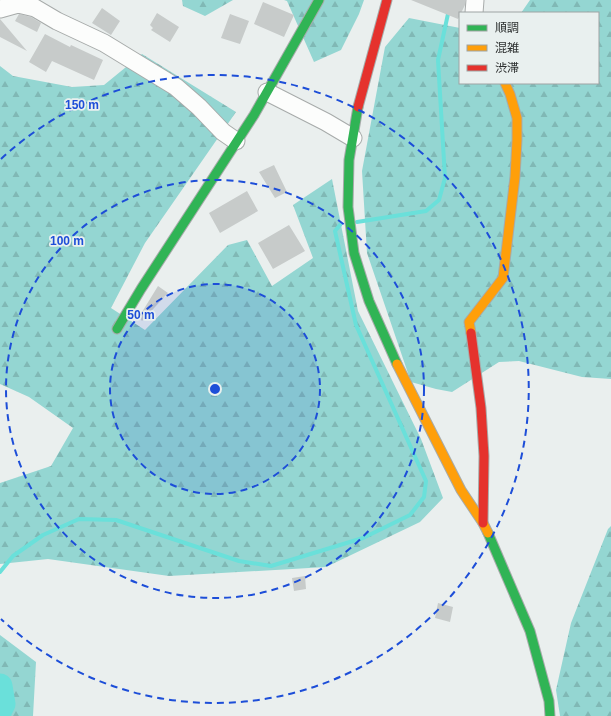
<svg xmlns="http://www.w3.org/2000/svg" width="611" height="716" viewBox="0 0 611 716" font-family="Arial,'Noto Sans JP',sans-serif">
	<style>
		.forest { fill: url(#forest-firs) }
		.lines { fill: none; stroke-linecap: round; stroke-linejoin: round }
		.stream { stroke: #6ae0da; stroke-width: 4 }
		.river { stroke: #6ae0da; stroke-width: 25 }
		.building { fill: #c7cbca }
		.street-casing { stroke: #a7abaa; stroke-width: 19 }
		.fast-casing { stroke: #a7abaa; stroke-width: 11 }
		.slow-casing { stroke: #a7abaa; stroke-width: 11 }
		.jam-casing { stroke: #a7abaa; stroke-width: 11 }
		.street { stroke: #fcfdfc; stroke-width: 17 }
		.fast { stroke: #30b455; stroke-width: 9 }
		.slow { stroke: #ff9f0a; stroke-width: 9 }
		.jam { stroke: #e5322d; stroke-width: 9 }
		.ring { fill: none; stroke: #1d4ed8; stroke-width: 2; stroke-dasharray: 7 5 }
		.centre { fill: #1d4ed8; stroke: #e9f0ef; stroke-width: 2 }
		.ring-label { font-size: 12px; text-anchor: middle; font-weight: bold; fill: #1d4ed8; stroke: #e9f0ef; stroke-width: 3.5; stroke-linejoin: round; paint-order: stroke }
	</style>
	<defs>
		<pattern id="forest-firs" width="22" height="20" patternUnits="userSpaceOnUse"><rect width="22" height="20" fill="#94d6d2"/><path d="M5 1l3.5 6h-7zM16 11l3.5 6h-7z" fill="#80b8b5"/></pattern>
	</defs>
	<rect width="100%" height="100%" fill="#eaefee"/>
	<path class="forest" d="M182,0h51l-28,16 -22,-10z
		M284,0h80l-5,14 -18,36 -27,12 -27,-61z
		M530,0h81v379l-29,-2 -63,-16 -20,1 -47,30 -16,-3 -25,-7 -44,-129 -5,-82 23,-124 24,-29 51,10v55h138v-70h-77z
		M142,54l94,58 -91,131 -34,65 34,22 83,-85 19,-5 25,46 41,-28 -20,-53 39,-26 26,132 63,128 22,59 -23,24 -94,45 -157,9 -121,-17 -48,5v-81l51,-17 22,-38 -44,-31 -29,-13v-318l13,10 59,11 32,-2z
		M611,526v190h-51l-4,-26 15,-67 37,-94z
		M0,635l36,27 -3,54h-33z"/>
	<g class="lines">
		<path class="stream" d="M357,222l69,-11 13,-11 6,-22 -7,-118 13,-60
			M0,572l13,-16 30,-21 36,-16 37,1 123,41 32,5 92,-28 47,-23 14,-18 2,-16 -70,-156 -21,-94 5,-6"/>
		<path class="river" d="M0,686l3,18 -3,6"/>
	</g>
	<path class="building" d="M411,0h54v5l-7,14z
		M263,2l31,13 -10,22 -30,-13z
		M102,8l18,13 -9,14 -19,-12z
		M157,13l22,14 -9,15 -19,-12 2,-2 -3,-3z
		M19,14l12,3 10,6 -4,9 -22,-11z
		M230,14l19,7 -9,23 -19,-6z
		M0,19l27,32 -27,-14z
		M45,34l25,13 1,-2 32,15 -9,20 -42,-19 -6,11 -17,-10z
		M274,165l13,27 -12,6 -16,-26z
		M247,191l11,20 -38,22 -11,-20z
		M289,225l16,26 -32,18 -15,-26z
		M158,286l10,7 -26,28 -3,-4z
		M305,576l1,13 -12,2 -2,-13z
		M438,603l15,4 -3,15 -15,-4z"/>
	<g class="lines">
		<g class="street-casing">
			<path id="street" d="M0,9l18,-5 17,4 22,13 47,22 72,44 23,20 24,25 13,9
				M474,13l1,-13
				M267,92l59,30 27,16"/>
		</g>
		<g class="fast-casing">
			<path id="fast" d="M358,107l-9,53 -1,47 6,46 15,48 28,63
				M117,329l24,-40 113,-174 65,-115
				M488,533l42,98 19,70 1,15"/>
		</g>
		<g class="slow-casing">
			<path id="slow" d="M471,333l-2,-11 34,-44 12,-101 2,-37v-22l-7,-24 -5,-11
				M397,364l64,126 22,33 5,10"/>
		</g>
		<g class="jam-casing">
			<path id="jam" d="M358,107l29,-107
				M471,333l10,75 3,48 -1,67"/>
		</g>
		<use href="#street" class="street"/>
		<use href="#fast" class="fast"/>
		<use href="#slow" class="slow"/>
		<use href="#jam" class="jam"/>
	</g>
	<circle cx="215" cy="389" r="105" fill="#1d4ed8" fill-opacity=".12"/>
	<g class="ring">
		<circle cx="215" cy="389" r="105"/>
		<circle cx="215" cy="389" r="209"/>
		<path d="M1 159A314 314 0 1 1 1 619"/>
	</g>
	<circle cx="215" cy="389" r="6" class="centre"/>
	<g class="ring-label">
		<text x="82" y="109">150 m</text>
		<text x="67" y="245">100 m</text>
		<text x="141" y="319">50 m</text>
	</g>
	<rect x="459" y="12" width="140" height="72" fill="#e9f0ef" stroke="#9ea3a3"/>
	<rect x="467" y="25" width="20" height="6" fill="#30b455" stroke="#9ea3a3"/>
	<text x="495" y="32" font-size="12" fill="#2d3030">順調</text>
	<rect x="467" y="45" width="20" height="6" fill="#ff9f0a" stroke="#9ea3a3"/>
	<text x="495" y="52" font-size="12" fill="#2d3030">混雑</text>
	<rect x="467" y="65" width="20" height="6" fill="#e5322d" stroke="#9ea3a3"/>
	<text x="495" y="72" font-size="12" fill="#2d3030">渋滞</text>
</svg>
